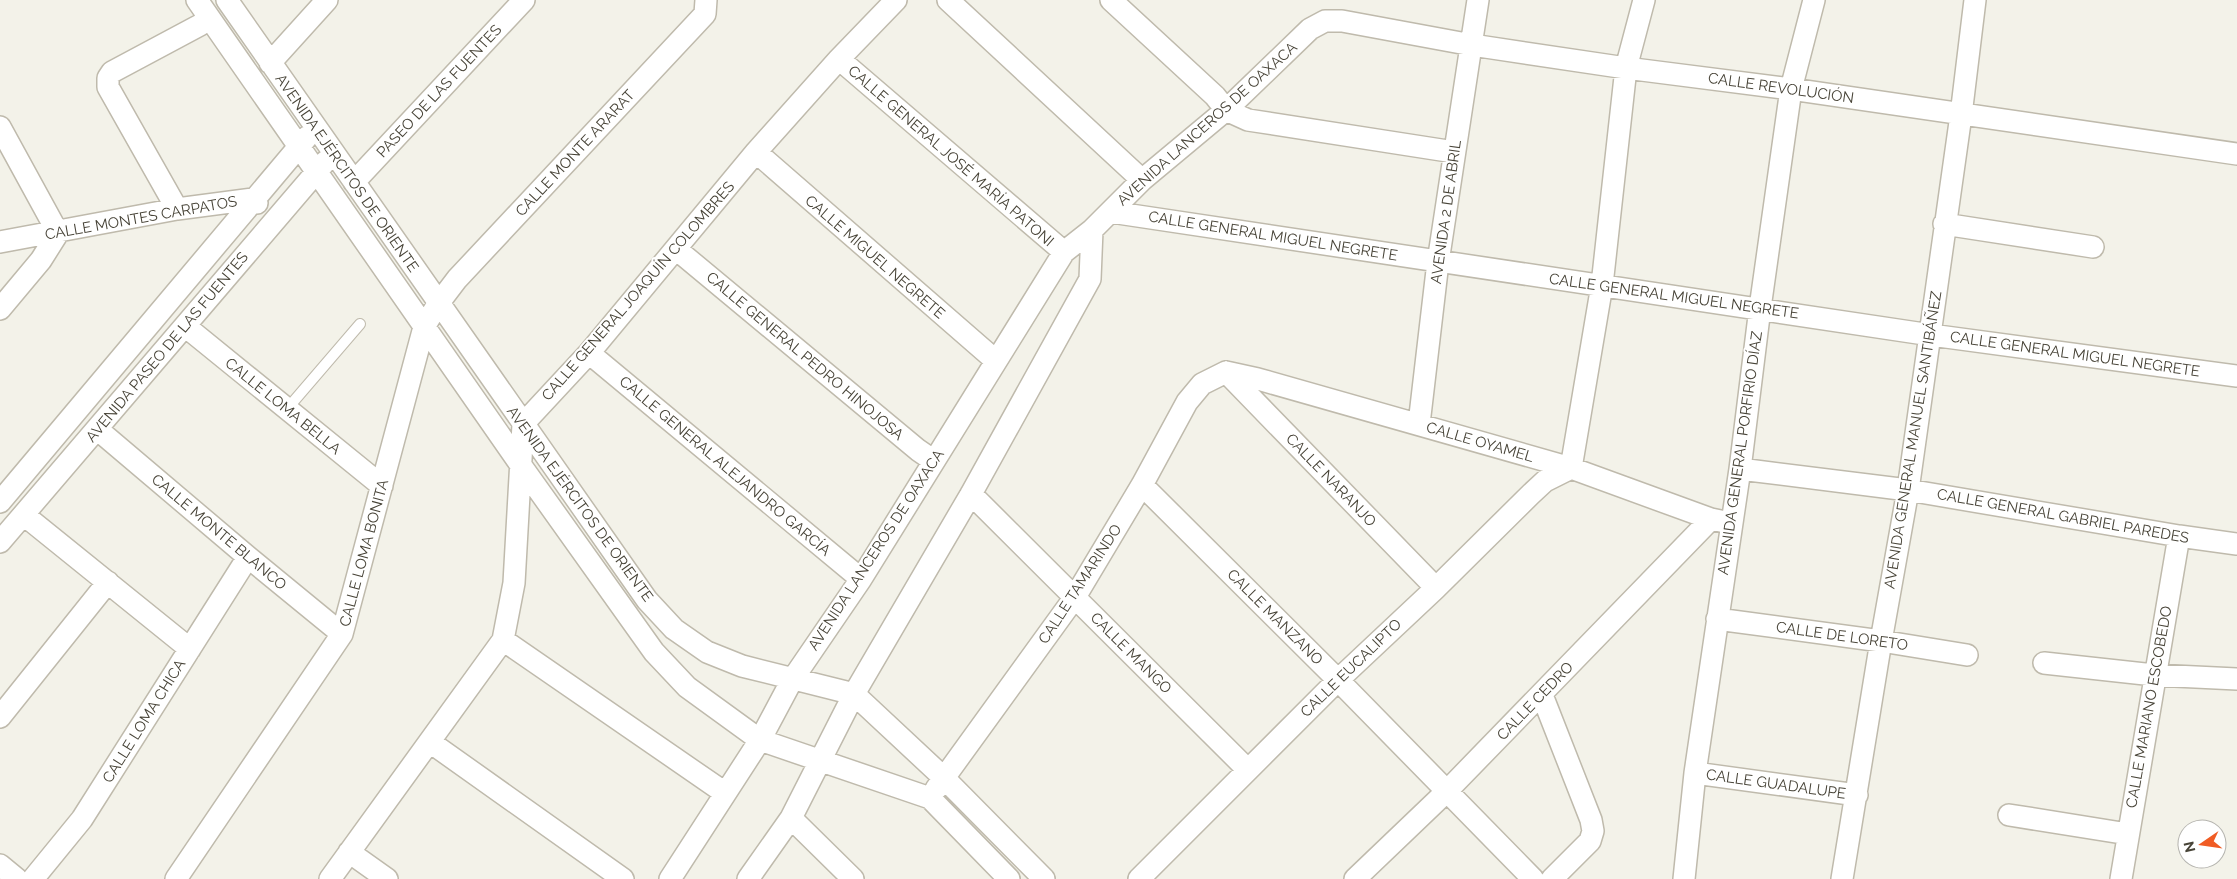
<svg xmlns="http://www.w3.org/2000/svg" width="2237" height="879" viewBox="0 0 2237 879" font-family="Raleway,sans-serif">
	<style>
		.lines { fill: none; stroke-linecap: round; stroke-linejoin: round }
		.lane-casing { stroke: #bfbaac; stroke-width: 12 }
		.street-casing { stroke: #bfbaac; stroke-width: 24 }
		.lane { stroke: #fff; stroke-width: 10 }
		.street { stroke: #fff; stroke-width: 21 }
		.labels { text-anchor: middle; dominant-baseline: central; stroke-width: 4; stroke-linejoin: round; paint-order: stroke }
		.street-label { font-size: 15px; fill: #474337; stroke: #fff }
	</style>
	<rect width="100%" height="100%" fill="#f3f2e9"/>
	<g class="lines">
		<g class="lane-casing">
			<path id="lane" d="M287,409l73,-85"/>
		</g>
		<g class="street-casing">
			<path id="street" d="M197,0l323,464 134,188 33,35 73,53 170,58 79,81
				M227,0l420,600 27,29 33,23 35,14 112,28 90,84 100,101
				M948,0l194,180
				M1111,0l104,96 11,14 22,10 206,32
				M839,59l225,193
				M270,63l57,-63
				M0,127l58,106 -17,27 -41,49
				M756,152l239,208
				M354,182l170,-182
				M177,209l-69,-122v-9l4,-6 88,-47 9,-7
				M1111,212l820,123 306,41
				M1944,224l149,23
				M0,242l177,-33 76,-10 4,4
				M676,249l242,201 16,11
				M185,326l197,160
				M589,353l272,226
				M1226,372l32,7 313,89 140,51 19,4
				M1226,372l210,216
				M1419,424l19,-162 40,-262
				M97,429l151,128 94,77
				M1740,469l168,21 271,46 58,8
				M1142,485l196,195 195,199
				M971,494l277,276
				M0,502l307,-365
				M24,515l166,134
				M0,542l325,-380
				M1717,619l164,22 86,14
				M503,640l222,153
				M2044,663l110,12 83,4
				M1542,695l49,125 2,11 -3,10 -38,38
				M0,717l108,-135
				M430,742l193,137
				M1695,773l162,22
				M936,789l139,-192 67,-112 45,-83 15,-18 24,-12
				M2009,815l119,19
				M791,818l62,61
				M349,852l38,27
				M0,865l17,14
				M33,879l49,-60 166,-262
				M176,879l166,-245 82,-307 14,-23 19,-25 248,-265 1,-14
				M330,879l173,-239 11,-57 9,-159 66,-71 167,-201 83,-93 57,-59
				M670,879l90,-139 32,-60 69,-101 203,-327 28,-22 50,-50 84,-70 84,-81 15,-8h17l130,24 154,23 165,21 446,65
				M748,879l43,-61 63,-124 117,-200 119,-215 2,-49
				M1139,879l199,-199 98,-92 95,-94 14,-13 26,-13 31,-183 24,-217 18,-68
				M1355,879l91,-87 265,-273
				M1684,879l11,-106 45,-304 20,-161 31,-219 23,-89
				M1842,879l39,-238 27,-151 53,-375 14,-115
				M2121,879l58,-343"/>
		</g>
		<use href="#lane" class="lane"/>
		<use href="#street" class="street"/>
	</g>
	<g class="labels">
		<g class="street-label">
			<text transform="translate(1781 88) rotate(8)">CALLE REVOLUCIÓN</text>
			<text transform="translate(439 91) rotate(-47)">PASEO DE LAS FUENTES</text>
			<text transform="translate(1207 124) rotate(-42)">AVENIDA LANCEROS DE OAXACA</text>
			<text transform="translate(575 153) rotate(-47)">CALLE MONTE ARARAT</text>
			<text transform="translate(951 156) rotate(41)">CALLE GENERAL JOSÉ MARÍA PATONI</text>
			<text transform="translate(347 173) rotate(55)">AVENIDA EJÉRCITOS DE ORIENTE</text>
			<text transform="translate(1446 212) rotate(-82)">AVENIDA 2 DE ABRIL</text>
			<text transform="translate(141 218) rotate(-10)">CALLE MONTES CARPATOS</text>
			<text transform="translate(1273 236) rotate(9)">CALLE GENERAL MIGUEL NEGRETE</text>
			<text transform="translate(875 257) rotate(41)">CALLE MIGUEL NEGRETE</text>
			<text transform="translate(638 291) rotate(-49)">CALLE GENERAL JOAQUÍN COLOMBRES</text>
			<text transform="translate(1674 296) rotate(8)">CALLE GENERAL MIGUEL NEGRETE</text>
			<text transform="translate(167 347) rotate(-50)">AVENIDA PASEO DE LAS FUENTES</text>
			<text transform="translate(2075 354) rotate(8)">CALLE GENERAL MIGUEL NEGRETE</text>
			<text transform="translate(805 356) rotate(40)">CALLE GENERAL PEDRO HINOJOSA</text>
			<text transform="translate(283 406) rotate(39)">CALLE LOMA BELLA</text>
			<text transform="translate(1913 440) rotate(-81)">AVENIDA GENERAL MANUEL SANTIBÁÑEZ</text>
			<text transform="translate(1480 442) rotate(16)">CALLE OYAMEL</text>
			<text transform="translate(1740 453) rotate(-82)">AVENIDA GENERAL PORFIRIO DÍAZ</text>
			<text transform="translate(725 466) rotate(40)">CALLE GENERAL ALEJANDRO GARCÍA</text>
			<text transform="translate(1331 480) rotate(46)">CALLE NARANJO</text>
			<text transform="translate(580 504) rotate(54)">AVENIDA EJÉRCITOS DE ORIENTE</text>
			<text transform="translate(2063 516) rotate(10)">CALLE GENERAL GABRIEL PAREDES</text>
			<text transform="translate(219 532) rotate(40)">CALLE MONTE BLANCO</text>
			<text transform="translate(876 550) rotate(-57)">AVENIDA LANCEROS DE OAXACA</text>
			<text transform="translate(364 553) rotate(-75)">CALLE LOMA BONITA</text>
			<text transform="translate(1080 584) rotate(-57)">CALLE TAMARINDO</text>
			<text transform="translate(1275 617) rotate(45)">CALLE MANZANO</text>
			<text transform="translate(1842 636) rotate(8)">CALLE DE LORETO</text>
			<text transform="translate(1131 653) rotate(45)">CALLE MANGO</text>
			<text transform="translate(1351 668) rotate(-44)">CALLE EUCALIPTO</text>
			<text transform="translate(1535 701) rotate(-46)">CALLE CEDRO</text>
			<text transform="translate(2149 707) rotate(-80)">CALLE MARIANO ESCOBEDO</text>
			<text transform="translate(144 721) rotate(-58)">CALLE LOMA CHICA</text>
			<text transform="translate(1776 784) rotate(8)">CALLE GUADALUPE</text>
		</g>
	</g>
	<g transform="translate(2202 844) rotate(257)"><circle r="24" fill="#ffffff" stroke="#b5b4af"/>
	<path d="M0-4L9 19L0 12L-9 19Z" fill="#f05c24"/>
	<text y="-8" font-size="14" font-weight="bold" text-anchor="middle" fill="#474337">N</text>
	</g>
</svg>
